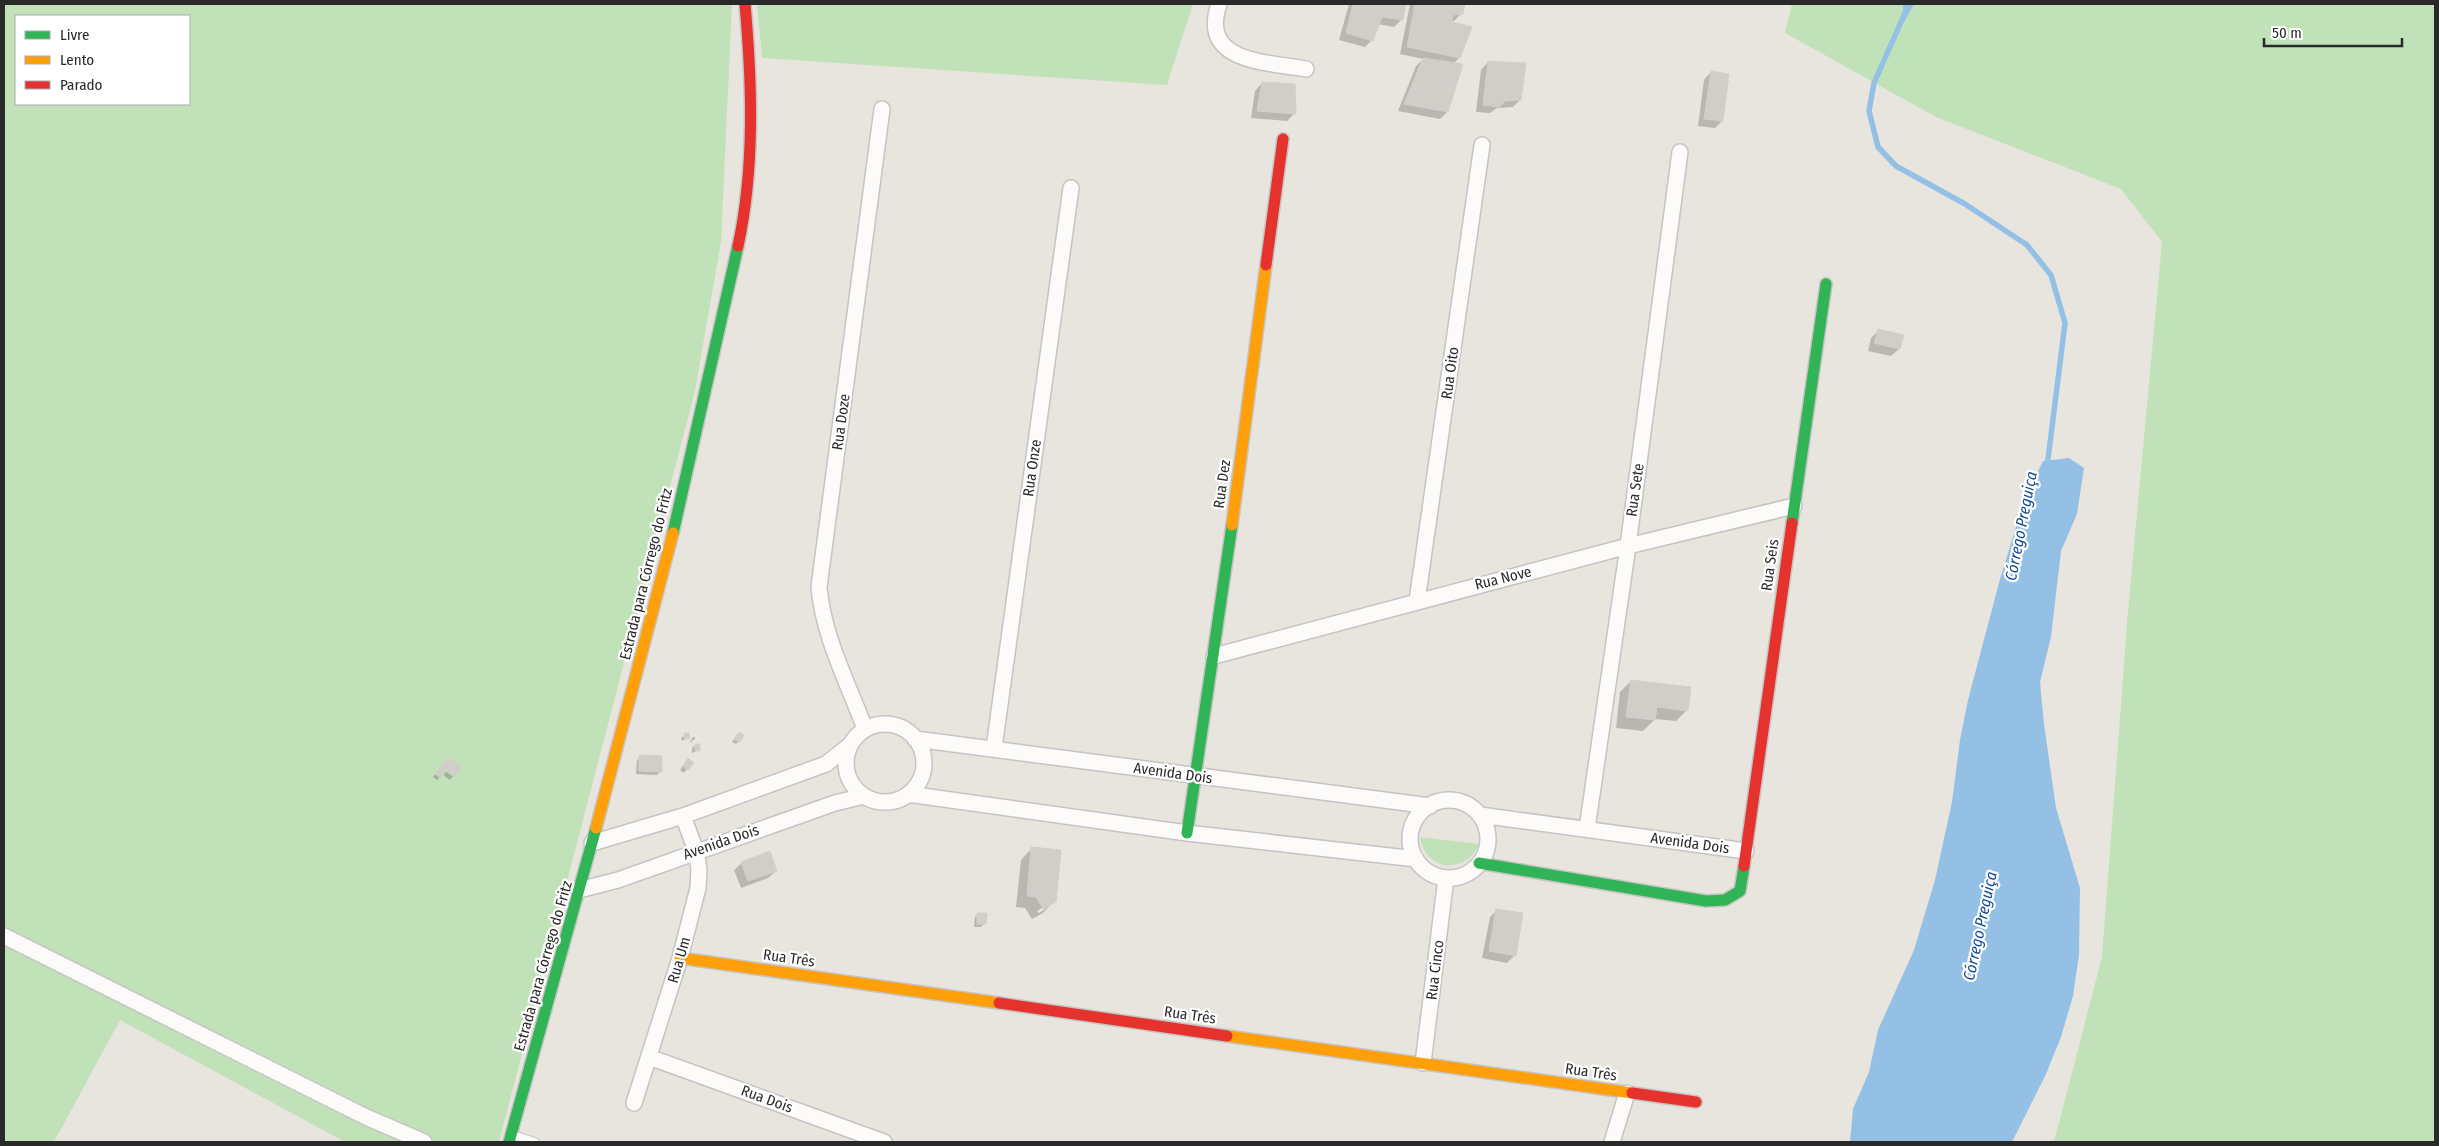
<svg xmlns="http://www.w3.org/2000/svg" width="2439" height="1146" viewBox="0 0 2439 1146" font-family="'Fira Sans Condensed',sans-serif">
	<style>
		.green { fill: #c1e2b8; fill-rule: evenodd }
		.water { fill: #94c0e6 }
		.shadow { fill: #0003; fill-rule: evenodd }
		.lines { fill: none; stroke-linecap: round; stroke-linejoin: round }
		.stream { stroke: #94c0e6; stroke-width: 5.5 }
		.building { fill: #d0cec9; stroke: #d2d0cb }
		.lane-casing { stroke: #c5c4c3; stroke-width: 10 }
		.street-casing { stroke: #c5c4c3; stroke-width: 18 }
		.fast-casing { stroke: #c5c4c3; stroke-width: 14 }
		.slow-casing { stroke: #c5c4c3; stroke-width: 14 }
		.jam-casing { stroke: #c5c4c3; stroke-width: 14 }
		.lane { stroke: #fcfbfa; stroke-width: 8 }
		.street { stroke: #fcfbfa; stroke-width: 15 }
		.fast { stroke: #30b455; stroke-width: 11 }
		.slow { stroke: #ff9f0a; stroke-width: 11 }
		.jam { stroke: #e5322d; stroke-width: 11 }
		.labels { text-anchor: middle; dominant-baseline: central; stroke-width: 4.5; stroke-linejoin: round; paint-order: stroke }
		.street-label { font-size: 15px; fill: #292929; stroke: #fff }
		.water-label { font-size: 16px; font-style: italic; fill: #114b94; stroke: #fff }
	</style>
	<rect width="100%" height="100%" fill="#e8e5de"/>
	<path class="green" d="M4,4h728l-11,238 -26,149 -196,751h-154l-225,-122 -66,122h-50zM16,16h173v88h-173z
		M757,4h436l-26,81 -405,-27z
		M1792,4h643v1138h-381l48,-185 26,-346 34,-369 -41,-53 -185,-72 -151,-84z
		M1420,837l59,7c-13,31 -54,28 -59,-7z"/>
	<path class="water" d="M1903,4h11l-11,20z
		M2069,458l15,10 -7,46 -16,37 -10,86 -11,45 4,42 12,84 24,80 -1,67 -6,41 -12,41 -15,37 -34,68h-162l3,-33 16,-37 9,-42 36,-80 21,-70 17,-78 8,-62 8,-40 32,-121 25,-81 18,-37z"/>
	<path class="shadow" d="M1349,4h56l-4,16 -7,7 -16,-3 -6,16 -7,7 -26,-7z
		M1410,4h54l-2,9 -8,8h-3l8,37 -6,6 -6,48 -7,7 -42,-8 18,-45 7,-7 -23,-5z
		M1488,62l32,38 -7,7 -16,1 -7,5 -14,-1 5,-42z
		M1711,72l11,49 -7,7 -17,-2 6,-46z
		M1262,83l33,30 -8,8 -36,-3 4,-27z
		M1879,330l20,19 -8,7 -23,-5 3,-13z
		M1631,681l56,29 -11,11 -21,-2 -12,12 -27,-3 4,-36z
		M739,733v8l-3,3 -4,-2z
		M685,735l3,3 -6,3 -1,-3z
		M693,737h2v2l-6,4z
		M696,745l3,5 -7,3v-5z
		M640,756l20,15 -3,4 -21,-1 1,-14z
		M445,762l15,6 -10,12 -8,-6 -5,6 -4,-3z
		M685,763l2,6 -3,4 -4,-3z
		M1032,848l22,53 -11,12 -11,6 -7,-11 -9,-1 5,-47zM1045,906v3l-6,4 -2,-2z
		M742,863l34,8 -8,7 -27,10 -7,-18z
		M1497,910l18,45 -8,8 -25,-5 8,-41z
		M978,914l6,10 -3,3h-7l1,-10z"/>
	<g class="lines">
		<path class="stream" d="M1909,4l-35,79 -5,28 9,36 18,19 69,38 62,41 24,30 14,48 -18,144"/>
	</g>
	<path class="building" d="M1353,4h53l-3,16 -21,-3 -9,24 -27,-8z
		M1415,4h50l-2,10 -10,1 -1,7 20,5 -12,31 -53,-11z
		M1423,58l40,6 -15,48 -44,-8z
		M1488,61l38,2 -5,37 -16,1 -6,6 -16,-2z
		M1711,71l18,3 -6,47 -19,-2z
		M1262,82l33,2 1,30 -39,-3z
		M1878,329l26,6 -4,14 -26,-6z
		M1631,680l60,7 -3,24 -31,-4 -2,13 -29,-3z
		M739,732l5,3 -4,7 -6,-3z
		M684,733h5l1,5 -6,1z
		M695,744h5v7h-5z
		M639,755l23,1v16l-23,-1z
		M448,757l14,10 -8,10 -8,-6 -5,7 -6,-4z
		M688,758l6,5 -6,7 -5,-4z
		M1031,847l30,3 -5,52 -13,7 -7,-12 -9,-1z
		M770,851l7,20 -29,10 -7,-19z
		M1496,909l27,4 -7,43 -27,-5z
		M977,913h10l-1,11h-9z"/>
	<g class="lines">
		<g class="lane-casing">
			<path id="lane" d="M513,1135l22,7"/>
		</g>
		<g class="street-casing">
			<path id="street" d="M1219,4c-20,59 48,58 87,65
				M1417,601l65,-456
				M1214,656l414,-110 166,-40
				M846 763a39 39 0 1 1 78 0a39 39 0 1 1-78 0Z
				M865,729c-17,-46 -42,-93 -46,-142l63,-478
				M915,739l515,67
				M994,748l77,-560
				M908,794l279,39 229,26
				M1410 839a39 39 0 1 1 78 0a39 39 0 1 1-78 0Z
				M1480,815l266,36
				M1587,829l41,-283 52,-394
				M592,843l91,-27 143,-52 24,-19
				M579,890l39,-10 217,-77 29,-7
				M4,936l362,181 58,25
				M649,1057l235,85
				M1423,1063l23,-185
				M634,1103l46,-145 18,-70 1,-19 -3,-18 -13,-35
				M1612,1142l15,-49"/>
		</g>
		<g class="fast-casing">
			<path id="fast" d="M1792,523l34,-239
				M673,533l65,-287
				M1187,833l45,-308
				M1479,863l227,38 19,-1 15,-9 4,-25
				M509,1142l87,-314"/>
		</g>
		<g class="slow-casing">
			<path id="slow" d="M1232,525l34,-260
				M596,828l77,-295
				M680,958l319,45
				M1227,1036l405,57"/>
		</g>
		<g class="jam-casing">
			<path id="jam" d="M738,246c17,-78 14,-163 7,-242
				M1266,265l17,-126
				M1744,866l48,-343
				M999,1003l228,33
				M1632,1093l64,9"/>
		</g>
		<use href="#lane" class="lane"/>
		<use href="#street" class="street"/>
		<use href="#fast" class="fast"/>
		<use href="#slow" class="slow"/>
		<use href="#jam" class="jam"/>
	</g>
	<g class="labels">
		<g class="street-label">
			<text transform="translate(1450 373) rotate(-82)">Rua Oito</text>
			<text transform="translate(841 422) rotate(-82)">Rua Doze</text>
			<text transform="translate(1032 468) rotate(-82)">Rua Onze</text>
			<text transform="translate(1222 484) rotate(-82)">Rua Dez</text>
			<text transform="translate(1635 490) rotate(-82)">Rua Sete</text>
			<text transform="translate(1770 565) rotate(-82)">Rua Seis</text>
			<text transform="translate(646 574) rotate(-76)">Estrada para Córrego do Fritz</text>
			<text transform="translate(1503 578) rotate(-14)">Rua Nove</text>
			<text transform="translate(1173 773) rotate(8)">Avenida Dois</text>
			<text transform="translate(721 842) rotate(-19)">Avenida Dois</text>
			<text transform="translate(1690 843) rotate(8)">Avenida Dois</text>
			<text transform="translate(789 958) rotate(8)">Rua Três</text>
			<text transform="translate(679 960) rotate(-74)">Rua Um</text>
			<text transform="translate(543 966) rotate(-74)">Estrada para Córrego do Fritz</text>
			<text transform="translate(1435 970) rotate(-83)">Rua Cinco</text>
			<text transform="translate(1190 1015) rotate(8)">Rua Três</text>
			<text transform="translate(1591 1072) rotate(8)">Rua Três</text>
			<text transform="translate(767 1099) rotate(20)">Rua Dois</text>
		</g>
		<g class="water-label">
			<text transform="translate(2021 526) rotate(-79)">Córrego Preguiça</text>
			<text transform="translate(1980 926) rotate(-78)">Córrego Preguiça</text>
		</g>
	</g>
	<rect width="2439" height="1146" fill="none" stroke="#292929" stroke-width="10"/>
	<rect x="15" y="15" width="175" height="90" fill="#ffffff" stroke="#a9a9a9"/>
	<rect x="25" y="31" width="25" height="8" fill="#30b455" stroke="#a9a9a9"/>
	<text x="60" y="40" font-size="15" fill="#292929">Livre</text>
	<rect x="25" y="56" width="25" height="8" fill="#ff9f0a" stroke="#a9a9a9"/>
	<text x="60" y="65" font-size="15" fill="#292929">Lento</text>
	<rect x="25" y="81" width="25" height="8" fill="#e5322d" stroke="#a9a9a9"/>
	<text x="60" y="90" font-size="15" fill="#292929">Parado</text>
	<path d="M2264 38v8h138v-8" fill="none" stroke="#292929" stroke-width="2.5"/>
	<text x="2272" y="38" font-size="15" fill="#292929" stroke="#ffffff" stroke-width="4" paint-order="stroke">50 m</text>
</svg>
